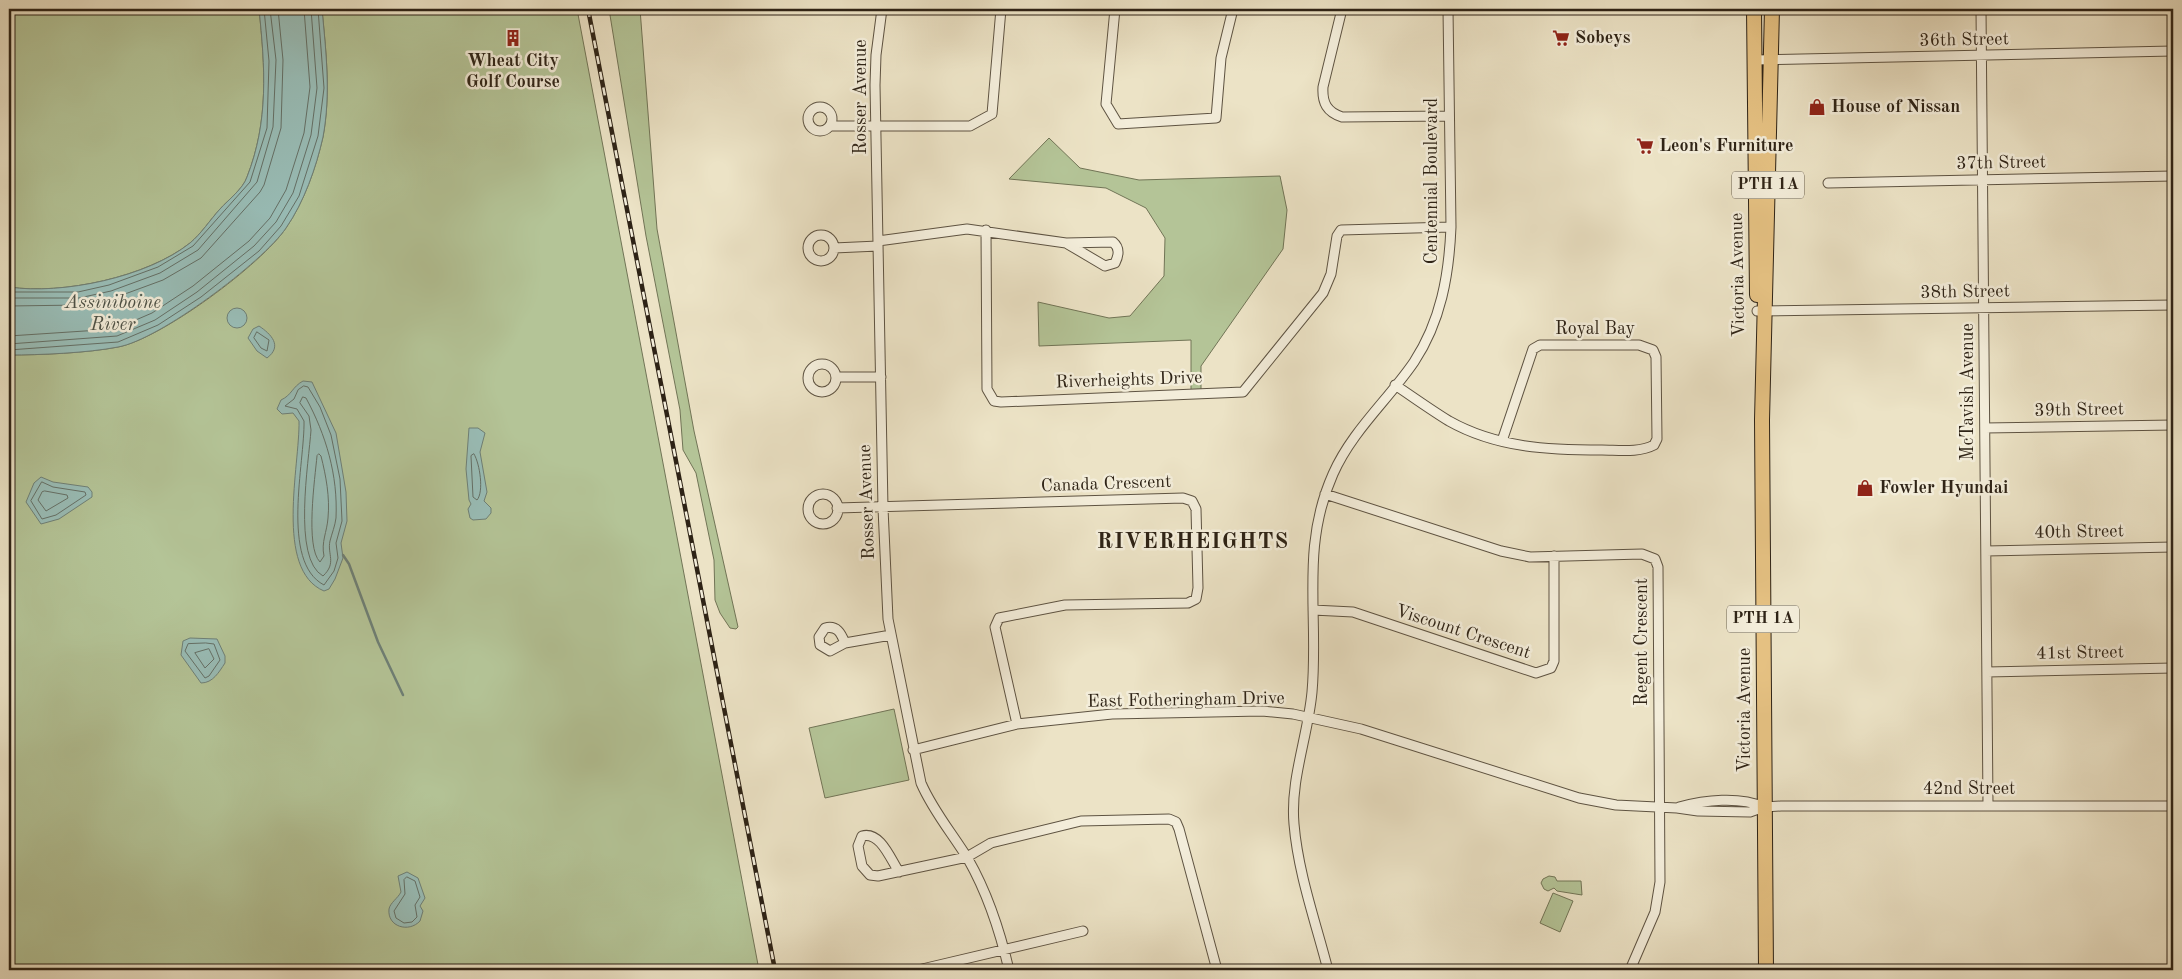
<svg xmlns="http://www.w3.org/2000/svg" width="2182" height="979" viewBox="0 0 2182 979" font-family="'Old Standard TT',serif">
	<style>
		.green { fill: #b4c497; stroke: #717456 }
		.water { fill: #99beb8; stroke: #6e8077 }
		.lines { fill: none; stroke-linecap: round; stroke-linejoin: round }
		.shore { stroke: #647067; stroke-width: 1 }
		.stream { stroke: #6e8077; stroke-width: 2.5 }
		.street-casing { stroke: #5e5342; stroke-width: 11 }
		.primary-casing { stroke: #2e2316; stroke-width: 16 }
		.street { stroke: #f3edda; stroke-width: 9 }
		.primary { stroke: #e6c283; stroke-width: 14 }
		.rail-casing { stroke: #2e2316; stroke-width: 4.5 }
		.rail { stroke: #f3edda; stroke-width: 2.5; stroke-dasharray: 8; stroke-linecap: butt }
		.labels { text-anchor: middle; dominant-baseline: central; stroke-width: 5; stroke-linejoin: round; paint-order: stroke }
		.shield { fill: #f3edda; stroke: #696051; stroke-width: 1 }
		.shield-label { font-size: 16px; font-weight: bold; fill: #2e2316 }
		.poi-label { font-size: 18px; font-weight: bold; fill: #2e2316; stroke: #f3edda; text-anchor: start }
		.street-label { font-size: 18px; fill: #2e2316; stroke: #f3edda }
		.water-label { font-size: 19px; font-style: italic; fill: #4e5247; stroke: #f3edda }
		.district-label { font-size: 22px; font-weight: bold; letter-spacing: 1px; fill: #2e2316; stroke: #f3edda }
	</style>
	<rect width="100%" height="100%" fill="#ece3c6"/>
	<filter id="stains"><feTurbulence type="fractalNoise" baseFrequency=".004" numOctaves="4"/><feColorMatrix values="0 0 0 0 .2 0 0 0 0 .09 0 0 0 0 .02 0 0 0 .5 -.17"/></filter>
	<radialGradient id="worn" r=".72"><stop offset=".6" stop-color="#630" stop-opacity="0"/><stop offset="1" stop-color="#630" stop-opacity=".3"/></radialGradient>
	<path class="green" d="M9,9h250c6,58 10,112 -12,168 -4,12 -19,23 -27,32 -10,11 -19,25 -30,34 -43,34 -128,52 -181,44z
		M322,9h255l182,961h-554c-23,-8 -65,-6 -88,0h-108v-615c31,0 79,-2 109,-8 43,-8 144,-83 168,-119 18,-26 30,-60 37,-91 8,-43 3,-85 -1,-128z
		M609,9h31l17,220 37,202 44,196 -2,2 -6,-1 -10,-15 -5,-13 -1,-40 -18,-87 -13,-23 -3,-40 -34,-174z
		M1049,138l31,30 59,12 141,-4 7,34 -4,39 -82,117v27h-10v-53l-152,6 -1,-44 71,16 21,-2 34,-40 1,-38 -19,-30 -40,-20 -97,-9z
		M894,709l15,71 -84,18 -16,-70z
		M1549,876l6,1 2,4h24l1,14 -25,-4 -3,-3 -6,3 -4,-2 -3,-6 2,-4z
		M1553,893l20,8 -13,31 -20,-9z"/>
	<path class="water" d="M259,9h63c4,43 9,85 1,128 -7,31 -19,65 -37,91 -23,34 -127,112 -168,119 -31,6 -78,8 -109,8v-68c53,8 139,-10 181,-44 11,-9 20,-23 30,-34 8,-9 23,-20 27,-32 22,-56 18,-110 12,-168z
		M227 318a10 10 0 1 1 20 0a10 10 0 1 1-20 0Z
		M259,326c12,8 24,20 8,32l-10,-7 -9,-13 5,-9z
		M303,381l9,1 24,51 10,59 1,29 -6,22 2,15 -8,21 -6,10 -5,2c-50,-21 -24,-126 -25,-170l-6,-8 -11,1 -5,-5 4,-9c11,-5 11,-13 22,-19z
		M469,428h9l7,5 -5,19 7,40 -3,9 7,7v5l-5,6 -13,1 -3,-2 -2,-9 3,-5 -2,-4 -3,-31z
		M41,477l12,5 35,5 4,5v5l-33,22 -18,5 -15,-22 8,-19z
		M190,638l27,1 8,17v7c-6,9 -12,20 -24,20l-20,-28 2,-14z
		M407,872l11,6 7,20 -5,8 3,5 -3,10c-11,12 -33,6 -31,-12 1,-6 9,-11 12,-17l-3,-16z"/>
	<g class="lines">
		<path class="shore" d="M9,292h69l31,-7 49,-18 35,-21 57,-64 17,-54 2,-67 -5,-52
			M9,298h70l32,-7 49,-18 38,-23 59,-68 16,-55 3,-67 -6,-51
			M9,306l72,-1 33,-7 49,-18 38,-22 59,-66 4,-7 17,-57 2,-68 -5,-51
			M257,332l12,8 -2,11 -6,-3 -7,-10z
			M9,336l106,-7 37,-16 41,-27 56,-45 21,-23 16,-28 18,-57 6,-46 -6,-78
			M9,344l108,-8 38,-16 42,-28 57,-46 22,-24 17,-29 18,-58 6,-47 -6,-79
			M9,350l109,-8 40,-17 43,-28 58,-46 22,-25 18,-30 19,-60 6,-48 -6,-79
			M304,386l4,1 12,20 11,28 9,44 2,42 -6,22 2,15 -4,13 -10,14c-44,-23 -19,-123 -20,-164l-7,-12 -12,-3 9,-7 4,-9z
			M303,397l3,1c20,37 32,77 30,120 -1,8 -4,15 -6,23 -3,13 7,22 -7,35 -31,-17 -14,-115 -12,-146l-2,-14 -9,-13z
			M319,454l2,2c5,20 9,41 7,62 -1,14 -7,24 -4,38l-4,6c-15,-15 -5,-84 -3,-106z
			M474,454c6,10 10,38 3,46l-4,-3 -2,-41z
			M42,482l11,5 32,5 1,3 -30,20 -14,4 -11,-18z
			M45,491l22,4 1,3 -22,13 -8,-11 4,-8z
			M206,643l8,1 6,16 -11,16 -4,2 -20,-27 3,-7z
			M209,649l5,10 -9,9 -10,-15z
			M407,877l8,4 5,16 -5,8 2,12 -5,5 -8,1 -8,-5 -2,-7 11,-17 -1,-14z"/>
		<path class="stream" d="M343,555l6,9 29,78 25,53"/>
		<g class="street-casing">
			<path id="street" d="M882,9l-6,46 -1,30 8,423 5,111 33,164c12,28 31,50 47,76 20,35 32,72 41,111
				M1115,9l-9,95 12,20 98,-6 5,-60 12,-49
				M1342,9l-19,78c-1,16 4,25 19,30l107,-1
				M1981,9l7,796
				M1754,60l419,-9
				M808 119a12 12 0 1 1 24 0a12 12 0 1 1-24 0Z
				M831,126h139l22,-12 9,-105
				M1828,183l345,-7
				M986,230l1,159 7,12 7,1 242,-10 80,-99 8,-19 6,-38 4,-6 110,-3
				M808 248a13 13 0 1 1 26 0a13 13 0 1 1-26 0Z
				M878,241l89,-12 99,14 47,-1c7,6 6,13 2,21l-10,3 -39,-23
				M834,248l44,-2
				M1757,311l416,-6
				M808 378a14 14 0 1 1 28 0a14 14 0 1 1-28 0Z
				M836,377h45
				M1395,385c18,12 36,25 54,36 48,27 100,29 153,29 16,0 37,3 52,-5l3,-6 -1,-82 -3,-7 -14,-5h-99l-7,4 -31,92
				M1985,428l188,-3
				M1325,494l176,57 29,6 112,-3 13,5 3,8 2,315 -5,30 -25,58
				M808 509a15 15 0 1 1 30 0a15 15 0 1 1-30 0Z
				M837,508l346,-10 9,3 4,8 2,79 -2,11 -8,4 -123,2 -66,13 -4,9 22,97
				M1986,551l187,-4
				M1313,610l40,2 183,61 15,-5 3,-7v-105
				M845,643c-4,-10 -8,-18 -20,-15l-6,9 1,8 10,6 15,-8 46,-8
				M1987,672l186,-4
				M913,750l104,-26 95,-10 150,-3 31,3 68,15 218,69 37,7 61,3 21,3 52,1 14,-5 17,-1h392
				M1679,807c26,-7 60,-11 85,0
				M899,872c-9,-14 -19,-41 -37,-36l-4,10 4,20 8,9 8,1 89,-19 24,-14 90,-22 88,-2 7,3 3,7 38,141
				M918,970l165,-39
				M1328,970c-12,-47 -30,-97 -34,-146 -4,-44 14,-88 18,-132 7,-77 -12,-144 21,-218 19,-43 55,-74 81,-112 27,-41 35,-87 37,-135l-3,-218"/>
		</g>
		<g class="primary-casing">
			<path id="primary" d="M1754,9l3,286
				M1766,970l-4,-550 10,-411"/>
		</g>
		<use href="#street" class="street"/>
		<use href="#primary" class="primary"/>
		<g class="rail-casing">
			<path id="rail" d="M588,9l187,961"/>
		</g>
		<use href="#rail" class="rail"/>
	</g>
	<defs>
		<g id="building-bare" transform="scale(1.35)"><path d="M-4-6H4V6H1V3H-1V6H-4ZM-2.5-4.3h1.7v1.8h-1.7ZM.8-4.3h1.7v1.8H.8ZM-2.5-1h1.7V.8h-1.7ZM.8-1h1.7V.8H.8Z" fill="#8f2418" stroke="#f3edda" stroke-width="2.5" paint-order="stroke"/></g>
		<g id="supermarket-bare" transform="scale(1.35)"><path d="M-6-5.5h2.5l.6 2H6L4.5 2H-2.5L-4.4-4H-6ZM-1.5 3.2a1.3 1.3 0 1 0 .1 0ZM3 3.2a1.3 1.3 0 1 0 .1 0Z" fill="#8f2418" stroke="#f3edda" stroke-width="2.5" paint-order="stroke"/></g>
		<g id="shop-bare" transform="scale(1.35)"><path d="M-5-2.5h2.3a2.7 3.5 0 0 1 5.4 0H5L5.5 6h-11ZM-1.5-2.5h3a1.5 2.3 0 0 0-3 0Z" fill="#8f2418" stroke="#f3edda" stroke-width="2.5" paint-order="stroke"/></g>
	</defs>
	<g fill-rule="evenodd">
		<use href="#building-bare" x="513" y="38"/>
		<use href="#supermarket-bare" x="1561" y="38"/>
		<use href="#shop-bare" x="1817" y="107"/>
		<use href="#supermarket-bare" x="1645" y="146"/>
		<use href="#shop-bare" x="1865" y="488"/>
	</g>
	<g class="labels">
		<g class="shield">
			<rect x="1732" y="171.5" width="72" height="27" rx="4"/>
			<rect x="1727" y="605.5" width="72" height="27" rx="4"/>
		</g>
		<g class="shield-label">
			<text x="1768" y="185">PTH 1A</text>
			<text x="1763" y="619">PTH 1A</text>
		</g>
		<g class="poi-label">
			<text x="1575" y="38">Sobeys</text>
			<text x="513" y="61" text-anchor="middle">Wheat City<tspan x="513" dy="21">Golf Course</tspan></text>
			<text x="1831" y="107">House of Nissan</text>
			<text x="1659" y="146">Leon's Furniture</text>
			<text x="1879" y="488">Fowler Hyundai</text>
		</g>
		<g class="street-label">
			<text transform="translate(1964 40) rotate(-1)">36th Street</text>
			<text transform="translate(861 97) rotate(-90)">Rosser Avenue</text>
			<text transform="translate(2001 163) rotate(-1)">37th Street</text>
			<text transform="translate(1432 181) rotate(-90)">Centennial Boulevard</text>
			<text transform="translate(1738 275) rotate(-91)">Victoria Avenue</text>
			<text transform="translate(1965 292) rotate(-1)">38th Street</text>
			<text x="1595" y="329">Royal Bay</text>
			<text transform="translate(1129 380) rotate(-2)">Riverheights Drive</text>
			<text transform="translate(1968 392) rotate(-90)">McTavish Avenue</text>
			<text transform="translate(2079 410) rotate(-1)">39th Street</text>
			<text transform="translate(1106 484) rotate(-2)">Canada Crescent</text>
			<text transform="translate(867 502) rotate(-92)">Rosser Avenue</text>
			<text transform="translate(2079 532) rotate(-1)">40th Street</text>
			<text transform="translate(1463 632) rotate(18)">Viscount Crescent</text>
			<text transform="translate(1642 642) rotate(-90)">Regent Crescent</text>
			<text transform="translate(2080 653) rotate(-1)">41st Street</text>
			<text transform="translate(1186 700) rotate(-1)">East Fotheringham Drive</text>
			<text transform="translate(1745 710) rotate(-90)">Victoria Avenue</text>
			<text x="1969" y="789">42nd Street</text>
		</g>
		<g class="water-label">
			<text x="113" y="303">Assiniboine<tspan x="113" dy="22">River</tspan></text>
		</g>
		<g class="district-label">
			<text x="1193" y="542">RIVERHEIGHTS</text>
		</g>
	</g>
	<rect width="2182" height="979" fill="none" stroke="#ece3c6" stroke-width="30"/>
	<rect x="10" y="10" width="2162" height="959" fill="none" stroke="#2e2316" stroke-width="2.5"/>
	<rect x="15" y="15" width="2152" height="949" fill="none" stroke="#2e2316"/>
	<rect width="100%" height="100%" filter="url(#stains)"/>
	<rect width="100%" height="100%" fill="url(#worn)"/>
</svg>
